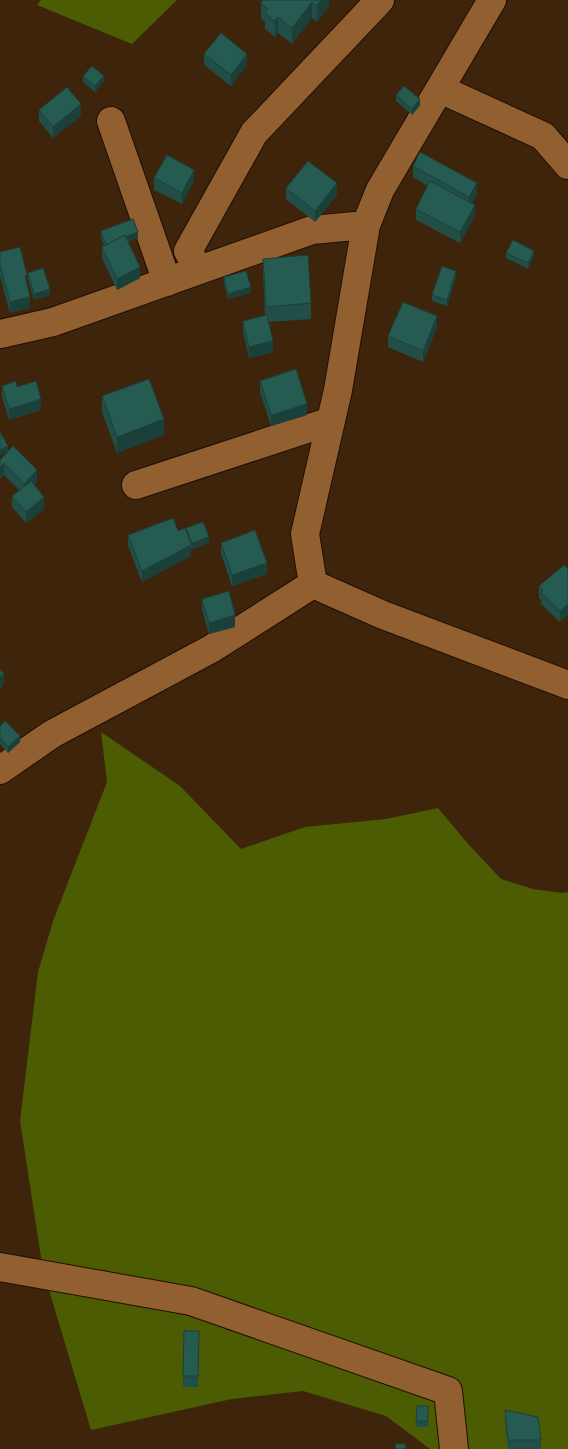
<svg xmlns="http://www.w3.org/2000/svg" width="568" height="1449" viewBox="0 0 568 1449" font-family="'Times New Roman',serif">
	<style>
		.green { fill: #4b5c03 }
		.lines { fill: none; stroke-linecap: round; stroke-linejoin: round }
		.minor-casing { stroke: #1f0f03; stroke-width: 30 }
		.minor { stroke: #925f30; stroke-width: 28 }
		.wall { fill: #214e47 }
		.shaded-wall { fill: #1b4039 }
		.building { fill: #265b52; stroke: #1b4039 }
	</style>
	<rect width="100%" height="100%" fill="#3e240a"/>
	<path class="green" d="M41,0h136l-45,44 -95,-39z
		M101,732l79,54 61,63 64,-22 81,-8 52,-11 31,37 32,34 32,10 29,4 6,-1v557h-138l-44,-33 -83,-25 -71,8 -141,31 -48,-160 -23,-149 18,-149 15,-51 54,-139z"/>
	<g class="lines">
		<g class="minor-casing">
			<path id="minor" d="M492,0l-112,190 -14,35 -28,165 -33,144 8,50 70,31 185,70
				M440,89l103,47 25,29
				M111,121l56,161
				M199,270l-11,-19 66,-118 126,-133
				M0,334l53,-12 259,-92 54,-5
				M136,485l195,-64
				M0,770l52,-36 159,-85 102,-65
				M0,1267l191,34 257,90 6,58"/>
		</g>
		<use href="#minor" class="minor"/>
	</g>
	<path class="wall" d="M329,0v6l-12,16 -5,-4 -20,26 -14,-11 -3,4 -10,-8v-7l-4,-3v-16z
		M204,54l43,11 -16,21 -27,-21z
		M83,76l21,5 -9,11 -12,-10z
		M396,95l24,10 -8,10 -16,-14z
		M39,110l42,6 -28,22 -14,-17z
		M413,166l64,28 -5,9 3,13 -15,27 -44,-23v-11l12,-23 -15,-9z
		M154,178l40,3 -12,23 -28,-14z
		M286,188l51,7 -22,27 -29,-23z
		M101,231l37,7 -10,4 12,36 -23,12 -15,-32v-11l2,-1 -3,-9z
		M0,252l27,34 3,22 -20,5 -10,-37z
		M506,253l28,3 -6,13 -22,-11z
		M263,259l48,44v16l-42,3 4,30 -24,6 -6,-26v-11l22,-5 -2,-41z
		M28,273l22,22 -16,5 -6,-21z
		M224,277l27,16 -23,6 -4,-16z
		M456,277l-9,29 -15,-5v-6z
		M437,327l-14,35 -35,-15v-11z
		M260,381l47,34 -36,11 -11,-34z
		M2,386l15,1 24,23 -32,10 -7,-23z
		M102,396l62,39 -47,18 -15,-41z
		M0,460l37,21 -3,4 10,24 -18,14 -14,-16v-11l7,-6 -15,-15 -4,4z
		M186,528l23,15 -17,6 -1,-2v9l-49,26 -14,-36v-11l50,-4h8z
		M221,543l46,31 -35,12 -11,-32z
		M568,569l-8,53 -19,-18v-4l-2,-2v-12z
		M202,599l33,28 -26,7 -7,-24z
		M0,726l20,16 -12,11 -8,-9z
		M184,1331h15l-1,56h-15z
		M428,1406v21h-12v-6z
		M505,1410l36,30v9h-33l-3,-28z"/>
	<path class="shaded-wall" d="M321,0h8v6l-12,16v-16z
		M312,2v16l-20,26v-16z
		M278,17v16l-3,4v-16z
		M247,54v11l-16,21v-11z
		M104,76v5l-9,11v-6z
		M420,99v6l-8,10v-6z
		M81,104v12l-28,22v-11z
		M194,170v11l-12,23v-11z
		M337,183v12l-22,27v-11z
		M477,183v11l-8,14v-11z
		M475,205v11l-15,27v-11z
		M138,232v6l-32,12v-5z
		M534,251v5l-6,13v-6z
		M140,267v11l-23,12v-11z
		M456,271v6l-9,29v-6z
		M27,275v11l-2,-10z
		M251,287v6l-23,6v-5z
		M50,289v6l-16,5v-6z
		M30,297v11l-20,5v-11z
		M437,316v11l-14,35v-11z
		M273,341v11l-24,6v-11z
		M41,399v11l-32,10v-11z
		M307,404v11l-36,11v-11z
		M164,419v16l-47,18v-16z
		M8,446v5l-8,5v-6z
		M4,463v12l-4,4v-12z
		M37,470v11l-13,14v-11z
		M44,497v12l-18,14v-11z
		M209,537v6l-17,6v-6z
		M191,545v11l-49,26v-11z
		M267,563v11l-35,12v-11z
		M568,604v11l-8,7v-11z
		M235,615v12l-26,7v-11z
		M4,673v11l-4,6v-12z
		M20,736v6l-12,11v-6z"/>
	<path class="building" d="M263,0h58l-4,6 -5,-4 -20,26 -14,-11 -3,4 -10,-8 3,-4 -7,-6z
		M221,33l26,21 -16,21 -27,-21z
		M92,66l12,10 -9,10 -12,-10z
		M404,86l16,13 -8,10 -16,-14z
		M67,87l14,17 -28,23 -14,-17z
		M420,152l57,31 -8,14 -56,-31z
		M167,155l27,15 -12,23 -28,-15z
		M308,161l29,22 -22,28 -29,-23z
		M430,181l45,24 -15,27 -44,-23z
		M133,219l5,13 -13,5v-2l-19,10 -5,-14z
		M125,235l15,32 -23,12 -15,-32z
		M513,240l21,11 -6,12 -22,-10z
		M20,247l7,28 -2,1 5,21 -20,5 -10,-37v-13z
		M308,255l3,48 -45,4 -3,-48z
		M442,266l14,5 -9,29 -15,-5z
		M43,268l7,21 -16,5 -6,-21z
		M246,271l5,16 -23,7 -4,-17z
		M403,302l34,14 -14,35 -35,-15z
		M267,315l6,26 -24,6 -6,-26z
		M296,369l11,35 -36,11 -11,-34z
		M149,379l15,40 -47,18 -15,-41z
		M16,381l1,6 19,-6 5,18 -32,10 -7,-23z
		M0,432l8,14 -8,4z
		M13,446l24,24 -13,14 -20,-21 -4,4v-7z
		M31,481l13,16 -18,15 -14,-16z
		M173,518l5,13 7,-3 6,17 -49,26 -14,-36z
		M203,522l6,15 -17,6 -6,-15z
		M255,530l12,33 -35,12 -11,-32z
		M564,565l4,4v35l-8,7 -19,-18 2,-2 -4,-5z
		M229,591l6,24 -26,8 -7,-24z
		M0,670l4,3 -4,5z
		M5,721l15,15 -12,11 -8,-9v-12z
		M184,1331h15l-1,45h-15z
		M417,1406h11v15h-12z
		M505,1410l33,7 3,23h-33z
		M395,1444h10l1,5h-10z"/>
</svg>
